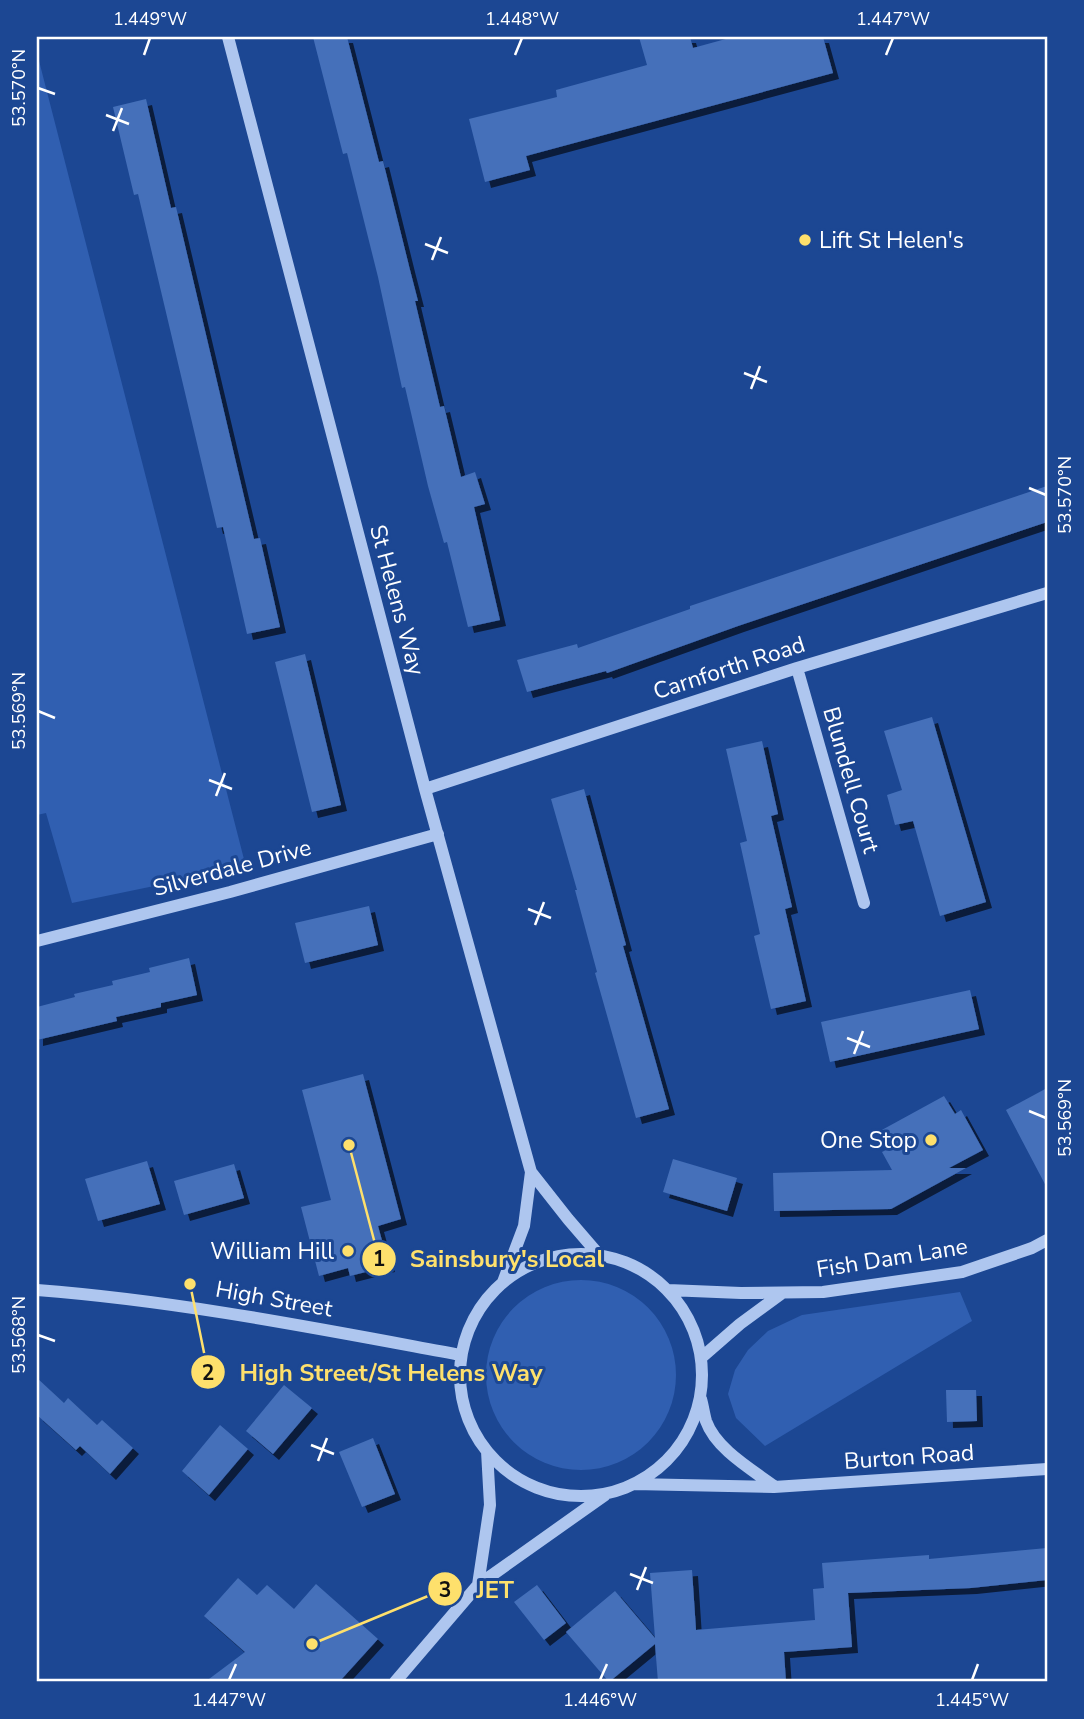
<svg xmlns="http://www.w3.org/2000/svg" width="1084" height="1719" viewBox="0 0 1084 1719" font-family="'Nunito Sans',sans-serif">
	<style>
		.green { fill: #305fb1 }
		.building { fill: #4570ba; filter: url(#shadow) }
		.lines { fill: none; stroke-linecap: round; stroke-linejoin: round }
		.minor { stroke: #aec6ef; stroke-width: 12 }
		.ticks { fill: none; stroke: #fff; stroke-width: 2.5 }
		.poi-dot { fill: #fee06c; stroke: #1c4793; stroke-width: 2.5 }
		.labels { text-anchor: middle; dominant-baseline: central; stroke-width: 6; stroke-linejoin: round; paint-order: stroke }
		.poi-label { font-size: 23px; fill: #fff; stroke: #1c4793; text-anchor: end }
		.street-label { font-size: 23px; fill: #fff; stroke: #1c4793 }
		.leader { fill: none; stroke: #fee06c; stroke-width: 2.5 }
		.callout-dot { fill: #fee06c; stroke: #1c4793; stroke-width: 2.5 }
		.mark-label { font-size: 21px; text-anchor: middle; font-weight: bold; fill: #111 }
		.callout-label { font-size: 24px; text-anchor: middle; font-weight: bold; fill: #fee06c; stroke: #1c4793; stroke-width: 6; stroke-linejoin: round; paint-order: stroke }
		.neatline { fill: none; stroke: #fff; stroke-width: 2.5 }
		.ticks-label { font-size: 18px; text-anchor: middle; fill: #fff }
	</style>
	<defs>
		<filter id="shadow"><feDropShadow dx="6" dy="6" stdDeviation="0" flood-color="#0009"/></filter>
	</defs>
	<rect width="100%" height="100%" fill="#1c4793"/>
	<path class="green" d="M37,53l209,814 -174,36 -26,-90 -9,2z
		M486 1375a95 95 0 1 1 190 0a95 95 0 1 1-190 0Z
		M960,1292l12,29 -207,125 -29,-28 -8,-24 7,-24 13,-20 20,-19 34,-16z"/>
	<path class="building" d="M313,37h34l32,125 4,-1 27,109 8,31h-3l25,106 4,-1 17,71 14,-5 10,32 -11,3 26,113 -32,7 -21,-85 -3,1 -16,-57 -23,-99 -3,1 -24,-111 -31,-124 -4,1z
		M639,37h51l3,11 40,-11h90l10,36 -307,83 4,14 -45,12 -16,-63 88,-22 -1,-7 91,-25z
		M146,99l25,109 5,-1 78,332 6,-1 20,89 -33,7 -24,-107 -6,1 -79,-334 -4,1 -21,-88z
		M1047,486v36l-309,104 -131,47 -1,-2 -79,21 -10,-32 60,-16 1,4 112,-39v-3z
		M305,654l36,151 -29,7 -37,-150z
		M932,717l54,185 -46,14 -27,-95 -18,4 -8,-30 15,-5 -18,-59z
		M762,741l16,73 -7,2 21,91 -7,2 21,92 -35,8 -17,-73 6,-2 -20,-91 7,-2 -21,-92z
		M584,789l42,156 -3,1 46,163 -33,9 -41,-145 2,-1 -22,-82h2l-26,-91z
		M369,906l9,39 -73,18 -10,-40z
		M189,958l8,37 -36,8v4l-45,10 1,4 -80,19v-33l38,-10 -1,-3 39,-9 -1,-4 38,-9 -1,-4z
		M970,990l9,39 -149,33 -9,-40z
		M363,1074l38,145 -23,7 11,40 -39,10 -2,-8 -29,8 -18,-69 30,-7 -29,-110z
		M1047,1088v100l-41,-78z
		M944,1096l11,18 6,-4 22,40 -34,18h17l-75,41 -117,2 -1,-38 119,-3 -10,-18 8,-4 -10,-17z
		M673,1159l64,19 -10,33 -64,-19z
		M147,1161l13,43 -62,17 -13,-42z
		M234,1164l10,34 -60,17 -10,-34z
		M37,1378l27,25 4,-5 29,27 5,-5 31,28 -23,26 -30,-28 -4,4 -39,-35z
		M284,1385l28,23 -39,46 -27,-23z
		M946,1390h30l1,31 -30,1z
		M220,1425l28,24 -39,46 -27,-24z
		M373,1438l22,56 -33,13 -23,-55z
		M1047,1548v32l-76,8 -123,5 4,54 -68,5 2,30h-128l-3,-38 -46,38 -43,-50 49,-41 40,47 -5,-65 42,-3 4,60 119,-10 -2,-31 11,-1 -2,-25 107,-8v4z
		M238,1578l19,17 10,-10 27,24 22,-25 62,55 -39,43h-134l40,-30 -41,-36z
		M537,1585l29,38 -22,17 -30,-38z"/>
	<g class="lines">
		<path class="minor" d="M228,37l197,752 106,383 37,47 31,36
			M797,668l67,235
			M425,789l372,-121 250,-75
			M37,941l193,-49 208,-58
			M460 1375a121 121 0 1 1 242 0a121 121 0 1 1-242 0Z
			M503,1282l21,-56 7,-54
			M37,1290c143,11 283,39 424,65
			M668,1290l73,3 82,-1 139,-20 70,-24 15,-8
			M701,1358l39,-34 41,-30
			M701,1399c2,7 3,15 5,22 10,28 45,48 68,65
			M634,1484l140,3 273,-18
			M478,1585l12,-80 -3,-54
			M395,1682l83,-97 127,-90"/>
	</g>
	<path class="ticks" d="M144,55l6,-17M515,55l7,-17M886,55l7,-17M38,88l17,6M106,115l23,9M113,131l9,-23M425,244l23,9M432,260l9,-23M744,373l23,9M751,389l9,-23M1029,488l17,7M38,711l17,7M209,780l23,9M216,796l9,-23M528,909l23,9M535,925l9,-23M847,1038l23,9M854,1054l9,-23M1029,1111l17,7M38,1335l17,6M311,1445l23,9M318,1461l9,-23M630,1574l23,9M637,1590l9,-23M229,1680l7,-16M600,1680l7,-16M972,1680l6,-16"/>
	<g class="poi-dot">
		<circle cx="805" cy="240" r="7"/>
		<circle cx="931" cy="1140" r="7"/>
		<circle cx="348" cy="1251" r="7"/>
	</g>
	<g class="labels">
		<g class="poi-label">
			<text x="819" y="240" text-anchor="start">Lift St Helen's</text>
			<text x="917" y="1140">One Stop</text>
			<text x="334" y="1251">William Hill</text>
		</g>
		<g class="street-label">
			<text transform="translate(397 600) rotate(75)">St Helens Way</text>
			<text transform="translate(729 668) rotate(-18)">Carnforth Road</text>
			<text transform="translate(851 780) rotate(74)">Blundell Court</text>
			<text transform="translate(232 868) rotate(-15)">Silverdale Drive</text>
			<text transform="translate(892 1258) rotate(-9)">Fish Dam Lane</text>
			<text transform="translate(274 1299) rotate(10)">High Street</text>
			<text transform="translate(909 1457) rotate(-4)">Burton Road</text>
		</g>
	</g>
	<path class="leader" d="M349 1145L379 1259M190 1284L208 1372M312 1644L445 1589"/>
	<g class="callout-dot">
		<circle cx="349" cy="1145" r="7"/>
		<circle cx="190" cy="1284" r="7"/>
		<circle cx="312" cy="1644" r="7"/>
		<circle cx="379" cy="1259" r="18"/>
		<circle cx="208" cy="1372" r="18"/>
		<circle cx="445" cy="1589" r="18"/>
	</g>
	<g class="mark-label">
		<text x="379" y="1266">1</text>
		<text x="208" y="1380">2</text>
		<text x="445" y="1597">3</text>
	</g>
	<g class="callout-label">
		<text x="507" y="1267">Sainsbury's Local</text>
		<text x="391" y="1381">High Street/St Helens Way</text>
		<text x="495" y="1598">JET</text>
	</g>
	<rect width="1084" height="1719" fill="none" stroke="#1c4793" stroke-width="77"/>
	<rect x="38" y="38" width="1008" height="1642" class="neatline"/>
	<g class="ticks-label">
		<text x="150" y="25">1.449°W</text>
		<text x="522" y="25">1.448°W</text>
		<text x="893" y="25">1.447°W</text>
		<text transform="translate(19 88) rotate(-90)" y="6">53.570°N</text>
		<text transform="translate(1065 495) rotate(-90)" y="6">53.570°N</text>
		<text transform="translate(19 711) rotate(-90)" y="6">53.569°N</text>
		<text transform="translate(1065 1118) rotate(-90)" y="6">53.569°N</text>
		<text transform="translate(19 1335) rotate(-90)" y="6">53.568°N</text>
		<text x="229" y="1706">1.447°W</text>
		<text x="600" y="1706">1.446°W</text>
		<text x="972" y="1706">1.445°W</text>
	</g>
</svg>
